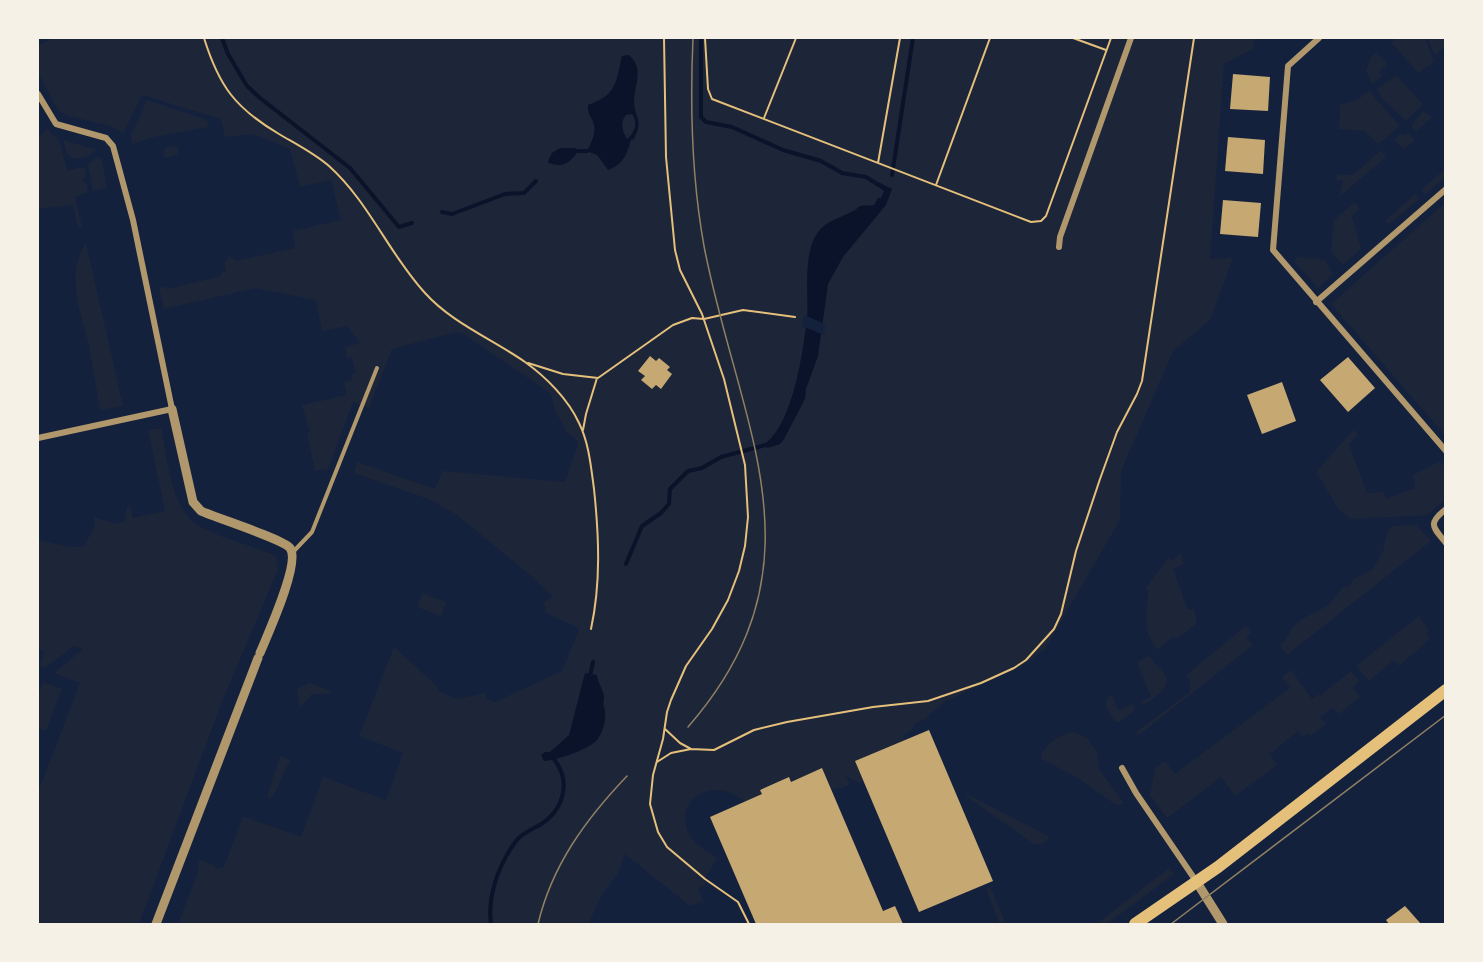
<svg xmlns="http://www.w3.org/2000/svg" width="1483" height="962" viewBox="0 0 1483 962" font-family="Rubik,sans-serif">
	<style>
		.green { fill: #1d2539 }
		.water { fill: #0b132b; fill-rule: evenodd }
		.pier { fill: #14213d }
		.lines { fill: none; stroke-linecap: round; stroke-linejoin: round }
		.stream { stroke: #0b132b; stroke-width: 4 }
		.building { fill: #c6a872 }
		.path { stroke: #e5c07b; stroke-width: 2 }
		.service { stroke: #b1986c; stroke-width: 4 }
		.minor { stroke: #b1986c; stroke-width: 6 }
		.tertiary { stroke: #b1986c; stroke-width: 9 }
		.primary { stroke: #e5c07b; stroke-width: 12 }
		.tram { stroke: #918062; stroke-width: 1.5 }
	</style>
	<rect width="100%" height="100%" fill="#14213d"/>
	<path class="green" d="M53,38h1202l-2,11 -29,15 -14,195 23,-1 -23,62 -37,31 -52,120 -1,49 -75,129 -23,17 -78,36 -19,17 -10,4 -4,8 -8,5 2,4 -50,21 8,20 -4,2 -13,-7 4,9 -8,3 -11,1 -9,-20 -31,13 -2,-5 -29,12 2,5 -17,8c-31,-29 -76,-1 -54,35 5,9 18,15 26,21l-12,21 -1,3 2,1 -8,6 5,12 -13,5 -65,-52 -7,19 -15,20 -15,31h-410l19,-50 2,-13 2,-1 13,5 3,4 7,-2 19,-51 58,21 22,-60 63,23 17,-47 -44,-17 35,-89 41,37 5,8 17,7 29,-6v6l9,3 67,-31 17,-41 -3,-3 -30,-14 -2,-11 9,-5 -24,-23 -72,-59 -26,-15 -77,-27 3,-11 78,27 7,-18 123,11 13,-38 -3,-6 -8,-5 -12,-23 -5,-17 -88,-60 -6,-1 -64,17 -23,59 -16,-6 -25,67 -13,2 -8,-38 3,-1 -8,-27 45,-10 -3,-13 8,-1 -1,-7 5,-1 -4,-16 -5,1 -2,-11 15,-4 -13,-17 -25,5 -6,-31 -61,-12 -91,21 -5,-21 8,-2 1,3 53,-13v-3l5,-2 -2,-8 5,-7 7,5 59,-13 -2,-17 48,-11 -10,-40 -31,7 -10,-38 -36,-15 -29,3 -4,-18 -79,-24 -19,38 -12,-7 -43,-10 -10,-6 -20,-37v-27z
		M1398,38h27l9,24 -16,11 -27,-31z
		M1428,38h17v9l-10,9z
		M1377,52l10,12 -8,8 3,4 -10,8 -6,-14 5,-13z
		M1396,75l25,27v4l-15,15 -24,-23 -5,-9z
		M1369,91l31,35 -22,18 -13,-13 -26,-2 1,-24 17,-5z
		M147,100l60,20 1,7 -54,10 -22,7 -1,-10z
		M1423,111l9,6 -16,15 -5,-6z
		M48,128l2,5 9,6 8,32 14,-4 4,2 1,8 -3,1 1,5h3l1,9 -13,5 7,30 -4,1 -5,-23 -35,4v-71z
		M1402,133l3,3 3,-3 7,7 -11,9 -10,-9z
		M63,140l31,9h2c-4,8 -15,10 -24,9l-5,-5z
		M174,145l5,5v5l-13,3 -3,-3 2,-7z
		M1381,150l5,7 -47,40 4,-16 -7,-1 1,-6 16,1z
		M97,157l5,2 5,29 -14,3 -5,-26z
		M1445,169v8l-20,18 -4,-5z
		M1415,194l4,5 -30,25 -4,-3z
		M1355,202l5,7 -8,7 9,33 -18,16 -12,-13 3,-32z
		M1445,203v232l-114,-131z
		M86,243l37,163 -23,4c-3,-21 -7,-41 -11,-64 -7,-31 -25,-71 -3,-103z
		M1298,257l27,3 8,14 -15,14 -24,-27z
		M161,428c6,28 10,83 38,98 23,13 50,18 74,29l3,2 2,12 -58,138 -81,217h-101v-132l42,-109 -26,-10 29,-24 -9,-3 -29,22 -6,-2 5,-14 -6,-3v-109l32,7h14l11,-22 -1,-8 23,7 8,-3 2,-14 3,-1 3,12 32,-7 -17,-81z
		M1353,430l5,4 -9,10 18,49 16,-1 3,7 29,-11 -2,-13 27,-14 5,6v33l-18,15 -76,4 -11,-8 -24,-39z
		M1416,525l15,16 -144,114 -7,-10c9,-6 9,-16 17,-22 20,-15 29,-10 45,-35l6,-1 6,-8 18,-9 11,-19 5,-21 5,-4z
		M1181,553l3,11 -11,5 15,41 6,-2 3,15 -20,16 -3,-3 -17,14c-15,-20 -10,-33 -9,-57l-2,-5 22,-30 5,3z
		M422,593l24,9 -5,14 -24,-9z
		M1419,616l10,14 -3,3 4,6 -31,27 -5,-6 -25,21 -13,-15z
		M1246,626l6,6 -6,5 7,8 -114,90 -3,-3 54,-40v-11l-4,-6z
		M1150,656c4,7 8,10 13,16 13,13 -10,27 -20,33l-4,-3 12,-5 -14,-35z
		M1291,670l21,29 6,-5 2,2 31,-25 8,10 -6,6 7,10 -21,17 -7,-6 -12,9 6,7 -16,12 -2,-3 -5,4 -5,-6 -28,23 7,11 -42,31 -14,-19 -54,41 -17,-23 5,-27 10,-7 10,13 115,-86 -8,-11z
		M43,682l19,7 -16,42 -8,-3v-31z
		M309,683l22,8 -3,3h-16l-12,14 -3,-19z
		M1112,695l6,15 15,-6 1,4 -1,4 -13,10h-5l-8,-13v-11z
		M1075,732l12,6 10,14 2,17 25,34 -5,2 -6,-2 -35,-25 -36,-19 -1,-5c8,-13 20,-20 34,-22z
		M280,756l12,5c-12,10 -11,29 -23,38l-1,-5z
		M967,794l83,43 -8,7h-8l-68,-48z
		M1169,868l5,6 -67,50h-6l-2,-2z
		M990,887l16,37h-6l-14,-35z"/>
	<path class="water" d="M629,55c16,15 5,29 5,47 1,18 10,16 0,37l-3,1c-4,14 -8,25 -23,30l-11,-15 -10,-4c4,-8 9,-17 7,-26 -2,-9 -6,-8 -6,-20 29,-10 28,-23 34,-49zM632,114c6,8 3,19 -5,25 -5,-8 -7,-17 -1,-24z
		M560,148h15l3,3c-8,12 -14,17 -29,12l-1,-2 4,-8z
		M878,182l14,7 -6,16 -43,52 -15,27 -10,72 -12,33 -1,10 -21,40 -4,5 -13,4 -1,-5c27,-21 37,-91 41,-125 2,-24 -5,-64 11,-86 8,-11 24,-15 35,-21 3,-1 5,-4 7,-5 4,-1 9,0 14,-1l4,-7h3l3,-7 -6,-5z
		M585,673l12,2c1,11 10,17 6,29 5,11 1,27 -6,36 -9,10 -40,20 -53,21l-3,-6 4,-3h5l19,-17z"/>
	<path class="pier" d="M804,315l21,9 -1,11 -22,-9z"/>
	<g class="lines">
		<path class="stream" d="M222,38l6,16 19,32 13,12 90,70 49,59 13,-4
			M701,38v79l5,5 26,5 51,23 38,11 21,12 24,4 16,10
			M578,151h9
			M892,175l21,-137
			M442,212l10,2 53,-20 19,-1 12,-12
			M626,564l16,-38 19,-13 8,-9 1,-15 18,-18 14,-3 19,-11 48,-13
			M589,680l4,-18
			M491,924c-4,-28 8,-60 25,-83 7,-9 18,-12 27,-18 22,-16 28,-44 10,-65"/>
	</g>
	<path class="building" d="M1233,74l37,3 -2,34 -38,-2z
		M1228,137l37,3 -2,34 -38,-3z
		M1223,200l38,3 -3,34 -38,-3z
		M650,356l6,5 3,-3 11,9 -3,3 5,4 -11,15 -5,-4 -4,4 -11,-9 4,-4 -7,-5z
		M1348,357l27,31 -27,24 -28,-32z
		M1282,382l14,39 -34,13 -15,-39z
		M929,730l64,151 -74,31 -64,-151z
		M822,768l61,143 12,-5 8,18h-147l-46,-107 52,-23 -2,-4 29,-13 2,5z
		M1405,906l16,18h-32l-3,-4z"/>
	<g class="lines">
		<path class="path" d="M204,38c15,48 31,70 75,96 17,10 35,19 50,32 40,36 60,88 96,127 27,30 67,46 100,69 21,15 43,37 54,61 10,20 12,44 15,66 5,47 7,94 -3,140
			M664,38l2,119 9,93 5,20 22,44 22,65 21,86 3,52 -3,29 -6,25 -11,29 -16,29 -26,37 -15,34 -4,12 -4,27 -10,36 -3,29 8,28 9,15 38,32 33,23 11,22
			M705,38l3,51 4,10 319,123 10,-1 5,-5 65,-178
			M1073,38l33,12
			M764,118l32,-80
			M878,163l22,-125
			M936,185l54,-147
			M528,363l35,11 35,4 75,-53 19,-7 12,1 39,-9 52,7
			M583,430l3,-16 11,-36
			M665,729l15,14 11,6
			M657,762l14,-9 20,-4 23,1 40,-20 33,-8 86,-15 55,-6 53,-18 33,-15 12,-8 28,-31 7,-15 15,-63 24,-72 17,-47 20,-38 5,-13 52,-343"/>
		<path class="service" d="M293,552l19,-20 65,-164"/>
		<path class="minor" d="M1319,38l-31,28 -15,184 173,201
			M38,94l18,30 50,14 7,8 20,74 39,189 -134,29
			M1059,247l1,-10 71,-199
			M1316,302l130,-113
			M1446,509c-19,15 -13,18 0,34
			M1122,768l14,25 60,88"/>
		<path class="tertiary" d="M172,409l21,93 8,9c15,7 82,28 89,37 11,14 -23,88 -30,105
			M1196,881l27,43
			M156,924l102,-266"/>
		<path class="primary" d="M1135,924l83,-57 228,-177"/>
		<path class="tram" d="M688,727c143,-164 50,-302 16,-481 -12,-66 -14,-141 -11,-208
			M538,924c14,-59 48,-105 89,-148
			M1171,924l275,-209"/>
	</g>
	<rect width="1483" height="962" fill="none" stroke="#f6f1e7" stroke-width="78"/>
</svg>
